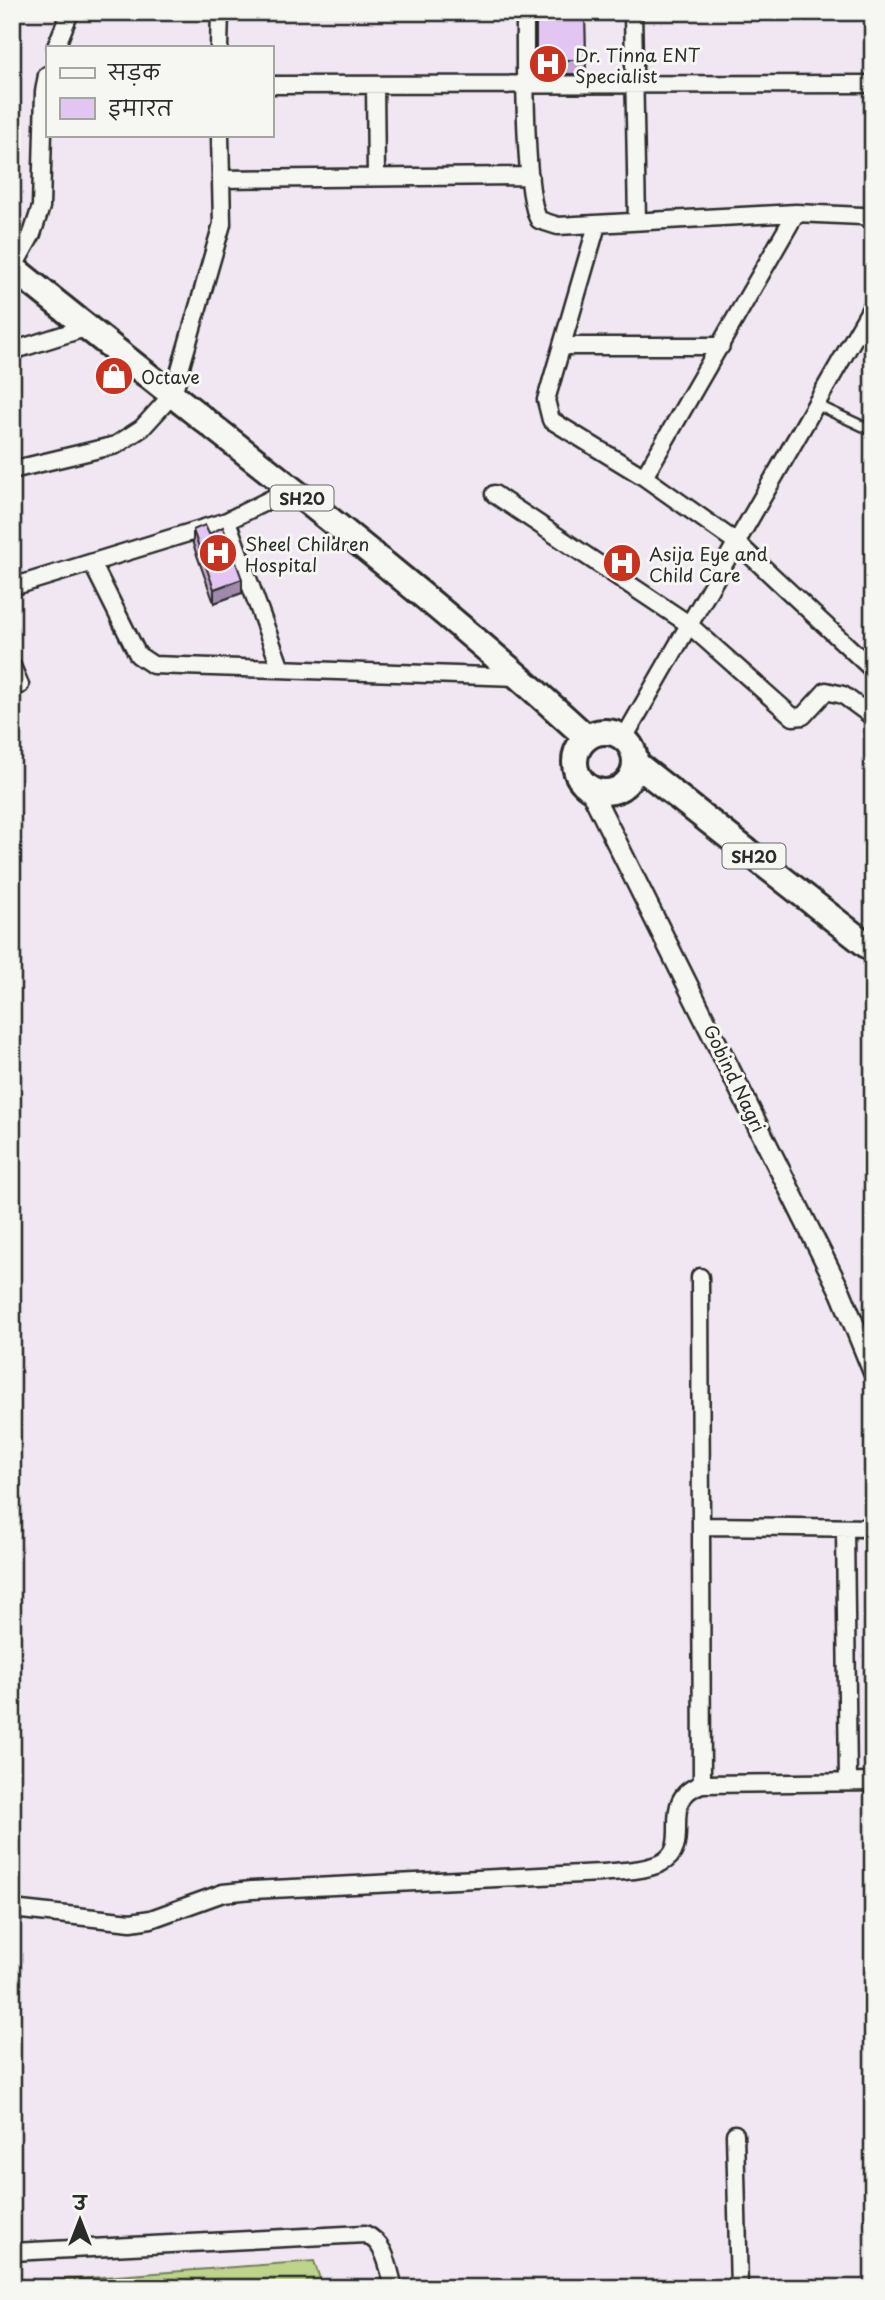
<svg xmlns="http://www.w3.org/2000/svg" width="885" height="2300" viewBox="0 0 885 2300" font-family="'Playpen Sans','Playpen Sans Deva',sans-serif">
	<style>
		.green { fill: #bed48a; stroke: #74805a; stroke-width: 2 }
		.lines { fill: none; stroke-linecap: round; stroke-linejoin: round }
		.service-casing { stroke: #2b2b2b; stroke-width: 13 }
		.minor-casing { stroke: #2b2b2b; stroke-width: 21 }
		.tertiary-casing { stroke: #2b2b2b; stroke-width: 24 }
		.primary-casing { stroke: #2b2b2b; stroke-width: 30 }
		.service { stroke: #f6f6f2; stroke-width: 8 }
		.minor { stroke: #f6f6f2; stroke-width: 16 }
		.tertiary { stroke: #f6f6f2; stroke-width: 19 }
		.primary { stroke: #f6f6f2; stroke-width: 24 }
		.wall { fill: #c3a9d1; stroke: #2b2b2b; stroke-width: 2 }
		.shaded-wall { fill: #9f8aaa; stroke: #2b2b2b; stroke-width: 2 }
		.building { fill: #e3c5f3; stroke: #2b2b2b; stroke-width: 2 }
		.labels { text-anchor: middle; dominant-baseline: central; stroke-width: 6; stroke-linejoin: round; paint-order: stroke }
		.shield { fill: #f6f6f2; stroke: #686867; stroke-width: 2 }
		.shield-label { font-size: 16px; font-weight: bold; fill: #2b2b2b }
		.poi-label { font-size: 18px; fill: #2b2b2b; stroke: #f6f6f2; text-anchor: start }
		.street-label { font-size: 18px; fill: #2b2b2b; stroke: #f6f6f2 }
	</style>
	<rect width="100%" height="100%" fill="#f0e7f2"/>
	<filter id="ink" filterUnits="userSpaceOnUse"><feTurbulence type="fractalNoise" baseFrequency=".0143" numOctaves="2"/><feDisplacementMap in="SourceGraphic" scale="14" xChannelSelector="R" yChannelSelector="G"/><feConvolveMatrix kernelMatrix="1 2 1 2 8 2 1 2 1" color-interpolation-filters="sRGB"/></filter>
	<g filter="url(#ink)">
		<path class="green" d="M314,2261l9,27h-311v-4z"/>
		<g class="lines">
			<g class="service-casing">
				<path id="service" d="M815,404l58,27"/>
			</g>
			<g class="minor-casing">
				<path id="minor" d="M525,12c0,38 -2,182 14,208l19,6 238,-13 66,3 11,3
					M633,12l4,209
					M56,47l14,-35
					M219,47l1,-35
					M271,85l602,-1
					M375,85l1,91
					M221,179l309,-3
					M597,225l-51,175 5,20 93,57 92,65 136,127
					M13,268l19,-34 9,-27 3,-115 3,-17
					M563,346h158
					M12,351l76,-24
					M12,470l104,-25 26,-17 31,-34 49,-170 -2,-89
					M644,477l152,-264
					M494,494l193,129 106,94 10,-1 23,-25 17,4 30,22
					M227,521l54,148
					M92,563l46,92 15,10 366,12
					M12,587l215,-66 64,-32
					M12,666l8,19
					M624,738l249,-433
					M700,1277l2,507
					M702,1526l171,2
					M845,1529l3,253
					M12,1909l119,13 20,-3 72,-26 29,-3 349,-17c19,-2 43,-2 60,-10 35,-17 -6,-63 41,-79l171,-2
					M735,2134l4,154
					M12,2252l353,-18c21,9 23,33 29,54"/>
			</g>
			<g class="tertiary-casing">
				<path id="tertiary" d="M590,789l251,504 32,78"/>
			</g>
			<g class="primary-casing">
				<path id="primary" d="M12,267c192,156 392,303 574,470
					M575 762a30 30 0 1 1 60 0a30 30 0 1 1-60 0Z
					M635,763l238,187"/>
			</g>
			<use href="#service" class="service"/>
			<use href="#minor" class="minor"/>
			<use href="#tertiary" class="tertiary"/>
			<use href="#primary" class="primary"/>
		</g>
		<path class="wall" d="M585,16l1,58h-50v-57z
			M193,530l16,4 33,59 -28,10 -21,-59z"/>
		<path class="shaded-wall" d="M242,579v14l-28,10v-14z"/>
		<path class="building" d="M585,16l1,44h-50v-43z
			M205,525l4,9 14,-7 19,52 -28,10 -21,-59z"/>
	</g>
	<defs>
		<g id="hospital-disc" transform="scale(2.0125)"><circle r="9.5" fill="#c8321e" stroke="#f6f6f2"/><path d="M-5-5h3v3.5h4V-5h3V5h-3V1.5h-4V5h-3Z" fill="#fff"/></g>
		<g id="shop-disc" transform="scale(2.0125)"><circle r="9.5" fill="#c8321e" stroke="#f6f6f2"/><path d="M-5-2.5h2.3a2.7 3.5 0 0 1 5.4 0H5L5.5 6h-11ZM-1.5-2.5h3a1.5 2.3 0 0 0-3 0Z" fill="#fff"/></g>
	</defs>
	<g fill-rule="evenodd">
		<use href="#hospital-disc" x="548" y="64"/>
		<use href="#shop-disc" x="114" y="376"/>
		<use href="#hospital-disc" x="218" y="553"/>
		<use href="#hospital-disc" x="622" y="563"/>
	</g>
	<g class="labels">
		<g class="shield">
			<rect x="270.5" y="485.5" width="63" height="25" rx="5"/>
			<rect x="722.5" y="843.5" width="63" height="25" rx="5"/>
		</g>
		<g class="shield-label">
			<text x="302" y="498">SH20</text>
			<text x="754" y="856">SH20</text>
		</g>
		<g class="poi-label">
			<text x="575" y="54">Dr. Tinna ENT<tspan x="575" dy="21">Specialist</tspan></text>
			<text x="141" y="376">Octave</text>
			<text x="245" y="543">Sheel Children<tspan x="245" dy="21">Hospital</tspan></text>
			<text x="649" y="553">Asija Eye and<tspan x="649" dy="21">Child Care</tspan></text>
		</g>
		<g class="street-label">
			<text transform="translate(735 1078) rotate(64)">Gobind Nagri</text>
		</g>
	</g>
	<rect width="885" height="2300" fill="none" stroke="#f6f6f2" stroke-width="42"/>
	<rect x="21" y="21" width="843" height="2258" fill="none" stroke="#2b2b2b" stroke-width="2.5" filter="url(#ink)"/>
	<rect x="46" y="46" width="228" height="91" fill="#f6f6f2" stroke="#a5a5a2" stroke-width="2"/>
	<rect x="60" y="68" width="35" height="10" fill="#f6f6f2" stroke="#a5a5a2" stroke-width="2"/>
	<text x="108" y="80" font-size="21" fill="#2b2b2b">सड़क</text>
	<rect x="60" y="98" width="35" height="21" fill="#e3c5f3" stroke="#a5a5a2" stroke-width="2"/>
	<text x="108" y="116" font-size="21" fill="#2b2b2b">इमारत</text>
	<g transform="translate(80 2220)" stroke="#f6f6f2" stroke-width="5" paint-order="stroke">
	<path d="M0-5L12 26L0 18L-12 26Z" fill="#2b2b2b"/>
	<text y="-10" font-size="19" font-weight="bold" text-anchor="middle" fill="#2b2b2b">उ</text>
	</g>
</svg>
